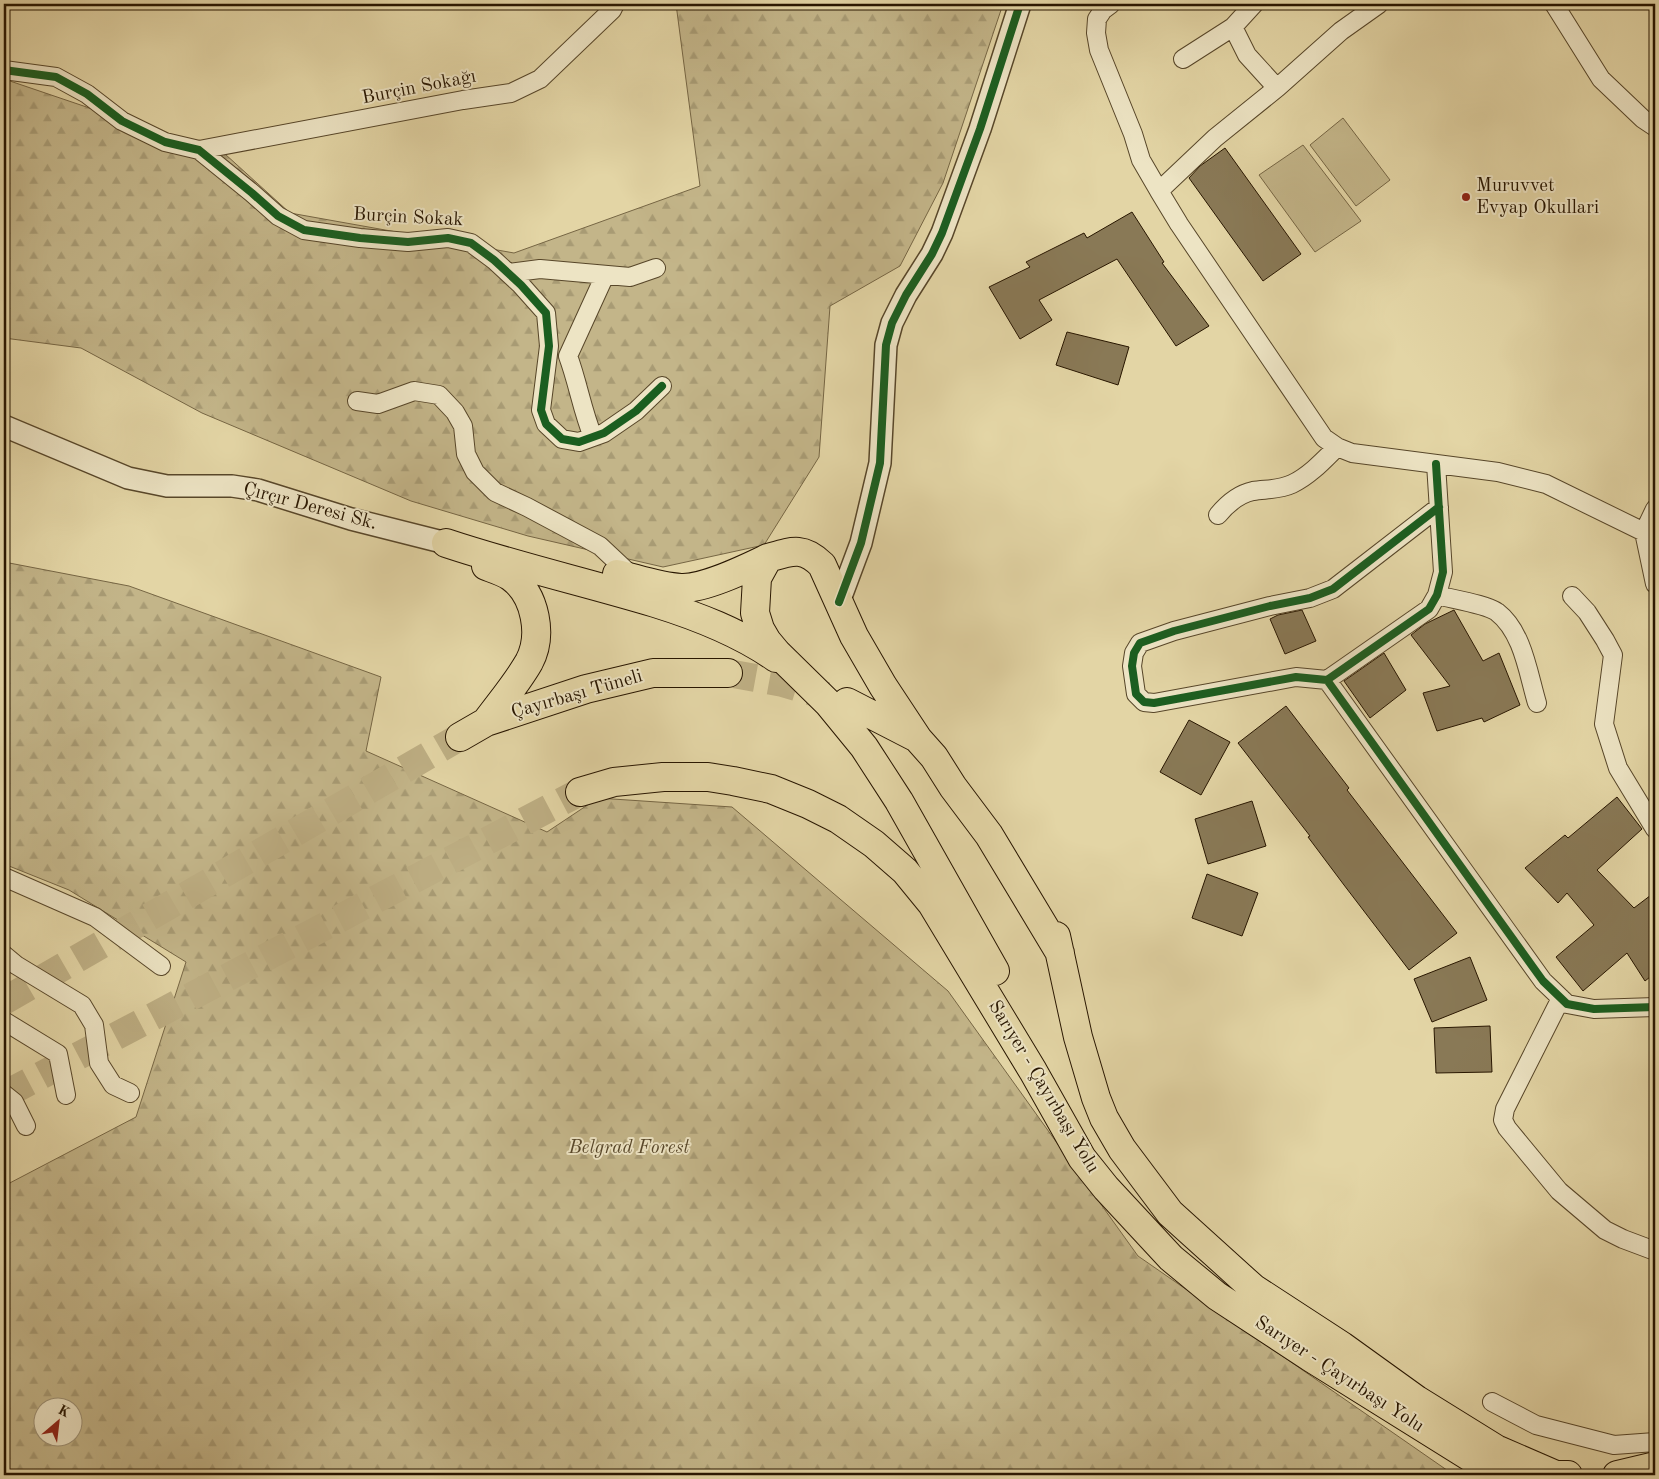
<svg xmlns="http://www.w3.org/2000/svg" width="1659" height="1479" viewBox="0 0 1659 1479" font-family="'Old Standard TT',serif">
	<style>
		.forest { fill: url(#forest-firs); stroke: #766644; fill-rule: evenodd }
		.green { fill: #c3b589; stroke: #766644 }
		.building { fill: #897956; stroke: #281600 }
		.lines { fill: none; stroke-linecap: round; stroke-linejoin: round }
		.primary-tunnel { stroke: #beaf84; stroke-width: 28; stroke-dasharray: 28 14; stroke-linecap: butt }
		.minor-casing { stroke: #574629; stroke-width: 20 }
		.tertiary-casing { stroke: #574629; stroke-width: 24 }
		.primary-casing { stroke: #281600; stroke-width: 30 }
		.minor { stroke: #ede4c4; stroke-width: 18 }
		.tertiary { stroke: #ede4c4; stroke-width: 21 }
		.primary { stroke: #e3d5a5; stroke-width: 28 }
		.cycleway-casing { stroke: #ede4c4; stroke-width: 11 }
		.cycleway { stroke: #1b5e20; stroke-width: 8 }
		.poi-dot { fill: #8f2418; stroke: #ede4c4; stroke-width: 2 }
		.labels { text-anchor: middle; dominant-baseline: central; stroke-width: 4; stroke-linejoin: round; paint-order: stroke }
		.street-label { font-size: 19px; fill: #281600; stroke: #ede4c4 }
		.poi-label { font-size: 19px; fill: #281600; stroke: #ede4c4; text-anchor: start }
		.park-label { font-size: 19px; font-style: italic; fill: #564629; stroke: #ede4c4 }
	</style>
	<defs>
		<pattern id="forest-firs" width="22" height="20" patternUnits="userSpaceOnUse" patternTransform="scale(1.25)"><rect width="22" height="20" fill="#c3b589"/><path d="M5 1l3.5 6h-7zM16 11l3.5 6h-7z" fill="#a89b74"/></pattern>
	</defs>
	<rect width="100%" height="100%" fill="#e3d5a5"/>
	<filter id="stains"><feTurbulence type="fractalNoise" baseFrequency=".004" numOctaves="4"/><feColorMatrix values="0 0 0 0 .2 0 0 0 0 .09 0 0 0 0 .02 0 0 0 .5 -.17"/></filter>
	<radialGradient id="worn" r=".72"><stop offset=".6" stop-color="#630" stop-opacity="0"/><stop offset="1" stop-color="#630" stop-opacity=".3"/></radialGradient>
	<path class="forest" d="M676,4h327l-60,179 -43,83 -70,40 -11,151 -55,88 -101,22 -135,-31 -117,-35 -209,-88 -121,-65 -77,-10v-259l221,75 65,59 224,40 186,-67z
		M4,562l125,24 252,91 -15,74 181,81 51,-34 134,9 216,184 190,265 316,219h-1450v-289l132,-69 50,-155 -117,-72 -65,-26zM42,1406h30v30h-30z"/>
	<path class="green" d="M1343,118l47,62 -34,26 -46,-61z
		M1303,145l58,76 -46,31 -56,-77z"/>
	<path class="building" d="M1225,148l76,106 -38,27 -74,-103 11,-12z
		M1132,212l32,50 -2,1 47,63 -33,20 -59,-87 -78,41 13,20 -32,19 -31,-52 41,-20 -4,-5 58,-29 3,5z
		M1067,332l62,15 -11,38 -62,-20z
		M1302,610l14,31 -31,13 -15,-35 8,-4z
		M1454,610l29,51 16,-8 21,52 -36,17 -2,-4 -45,13 -14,-38 27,-7 -39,-51 14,-11z
		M1384,653l22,37 -36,28 -26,-37z
		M1286,706l63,82 -2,2 110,143 -48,37 -65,-85 -36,-48 2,-1 -72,-93z
		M1189,720l41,22 -29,53 -41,-23z
		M1617,797l25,32 -45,41 37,38 21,-16v81l-10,8 -18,-28 -44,38 -27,-34 38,-32 -27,-32 -9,10 -33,-35 40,-33 3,3z
		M1252,801l14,45 -58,18 -13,-45z
		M1207,874l51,19 -16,43 -50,-18z
		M1470,957l17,43 -55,22 -18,-43z
		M1490,1026l2,46 -56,1 -2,-45z"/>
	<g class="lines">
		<path class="primary-tunnel" d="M728,673l55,10 43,13
			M4,1001l456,-264
			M4,1095l576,-303"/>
		<g class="minor-casing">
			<path id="minor" d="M1111,4l-8,6 -6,9 -1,14 3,17 34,84 8,26 18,31
				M1554,4l47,75 42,40 12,8
				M1233,27l14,28 30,33 64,-57 38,-27
				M1183,59l50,-32 21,-23
				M4,70l52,7 31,17 35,27 43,21 34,8 53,43 26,23 26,14 56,8 48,4 40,-4 23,5 23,17 27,25 25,28 3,33 -8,64 5,14 16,15 17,3 25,-9 32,-22 26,-25
				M1277,88l-62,50 -56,53 20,33 145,214 13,9 15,6 146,19 48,12 98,48
				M199,150l264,-50 48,-7 29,-14 72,-69 3,-6
				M508,273l32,-4 90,8 26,-9
				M357,401l21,3 36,-13 25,4 16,17 8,14 3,28 9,18 20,20 32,15 73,39 32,30
				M593,437c-11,-27 -15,-54 -25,-81l37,-81
				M1436,464l7,108 -6,23 -8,14 -102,71 -31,-3 -142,26 -10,-1 -8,-8 -4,-28 2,-13 6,-10 34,-12 96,-25 40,-8 23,-9 106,-82
				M1655,509l-11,23 11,52
				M1218,515c9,-11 21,-21 35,-24 13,-2 26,-1 39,-7 17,-8 31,-23 45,-37
				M1437,595c14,4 49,9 60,17 26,20 31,61 40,91
				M1572,596l15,16 18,28 8,15 -9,69 14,44 37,61
				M1327,680l216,301 24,23 27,5 61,-2
				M4,877l91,40 66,49
				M4,955l12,10 66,40 12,20 5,38 14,22 17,8
				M1561,998l-56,111 -2,11 4,8 52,63 46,39 18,9 32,12
				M4,1021l54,33 8,41
				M4,1094l10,8 12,24
				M1492,1402l44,23 78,20 41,-3"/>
		</g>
		<g class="tertiary-casing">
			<path id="tertiary" d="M4,426l124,52 39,8h65l26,4 93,29 95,24
				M839,602l22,-59 19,-80 6,-118 6,-22 14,-28 26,-41 10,-21 38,-104 40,-125"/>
		</g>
		<g class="primary-casing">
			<path id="primary" d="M446,543c69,23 139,39 209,60 42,13 84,29 121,55
				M617,574c21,5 43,13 64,14 24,1 66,-20 87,-30
				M847,702l68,35
				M486,722c14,-19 31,-39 43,-60 14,-26 7,-67 -18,-85 -7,-5 -17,-8 -25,-11
				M460,737l26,-15 100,-33 67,-16h75
				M580,792l34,-10 49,-5h45l25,4 38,8 37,15 30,15 36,25 31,27 27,33 101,167 49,87 24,30 65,70 46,38 93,61 189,118
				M1056,936l22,101 18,61 8,20 18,31 48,64 83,75 89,58 75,54 79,49 60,26h12
				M995,971l-96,-170 -35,-54 -36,-44 -51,-50 -10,-12 -7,-12 -5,-16 2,-35 11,-20c24,-7 35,-12 54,7l32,71 29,50 35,53 16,18 19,30 36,48 71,118
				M1617,1475l38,-9"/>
		</g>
		<use href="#minor" class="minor"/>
		<use href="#tertiary" class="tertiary"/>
		<use href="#primary" class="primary"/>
		<g class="cycleway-casing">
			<path id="cycleway" d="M4,70l52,7 31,17 35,27 43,21 34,8 53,43 26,23 26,14 56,8 48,4 40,-4 23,5 23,17 27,25 25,28 3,33 -8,64 5,14 16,15 17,3 25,-9 32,-22 26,-25
				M1436,464l7,108 -6,23 -8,14 -102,71 -31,-3 -142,26 -10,-1 -8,-8 -4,-28 2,-13 6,-10 34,-12 96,-25 40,-8 23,-9 106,-82
				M839,602l22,-59 19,-80 6,-118 6,-22 14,-28 26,-41 10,-21 38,-104 40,-125
				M1327,680l216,301 24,23 27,5 61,-2"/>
		</g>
		<use href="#cycleway" class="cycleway"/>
	</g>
	<circle class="poi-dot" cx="1466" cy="197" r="5"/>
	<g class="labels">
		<g class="street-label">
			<text transform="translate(419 88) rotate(-11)">Burçin Sokağı</text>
			<text transform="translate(408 218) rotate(3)">Burçin Sokak</text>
			<text transform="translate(310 507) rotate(15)">Çırçır Deresi Sk.</text>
			<text transform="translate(577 695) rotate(-16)">Çayırbaşı Tüneli</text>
			<text transform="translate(1043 1087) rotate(59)">Sarıyer - Çayırbaşı Yolu</text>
			<text transform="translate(1339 1375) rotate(33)">Sarıyer - Çayırbaşı Yolu</text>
		</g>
		<g class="poi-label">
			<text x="1476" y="186">Muruvvet<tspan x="1476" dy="22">Evyap Okullari</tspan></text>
		</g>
		<g class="park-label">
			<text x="629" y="1148">Belgrad Forest</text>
		</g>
	</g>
	<rect width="1659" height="1479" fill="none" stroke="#e3d5a5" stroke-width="20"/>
	<rect x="5" y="5" width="1649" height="1469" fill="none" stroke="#281600" stroke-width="2.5"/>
	<rect x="10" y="10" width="1639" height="1459" fill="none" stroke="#281600"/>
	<g transform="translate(58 1422) rotate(28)"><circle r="24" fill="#ede4c4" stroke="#9e9276"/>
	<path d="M0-4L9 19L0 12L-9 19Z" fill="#8f2418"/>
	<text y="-8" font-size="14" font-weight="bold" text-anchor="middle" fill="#281600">K</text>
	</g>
	<rect width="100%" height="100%" filter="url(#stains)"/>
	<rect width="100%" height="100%" fill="url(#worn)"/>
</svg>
